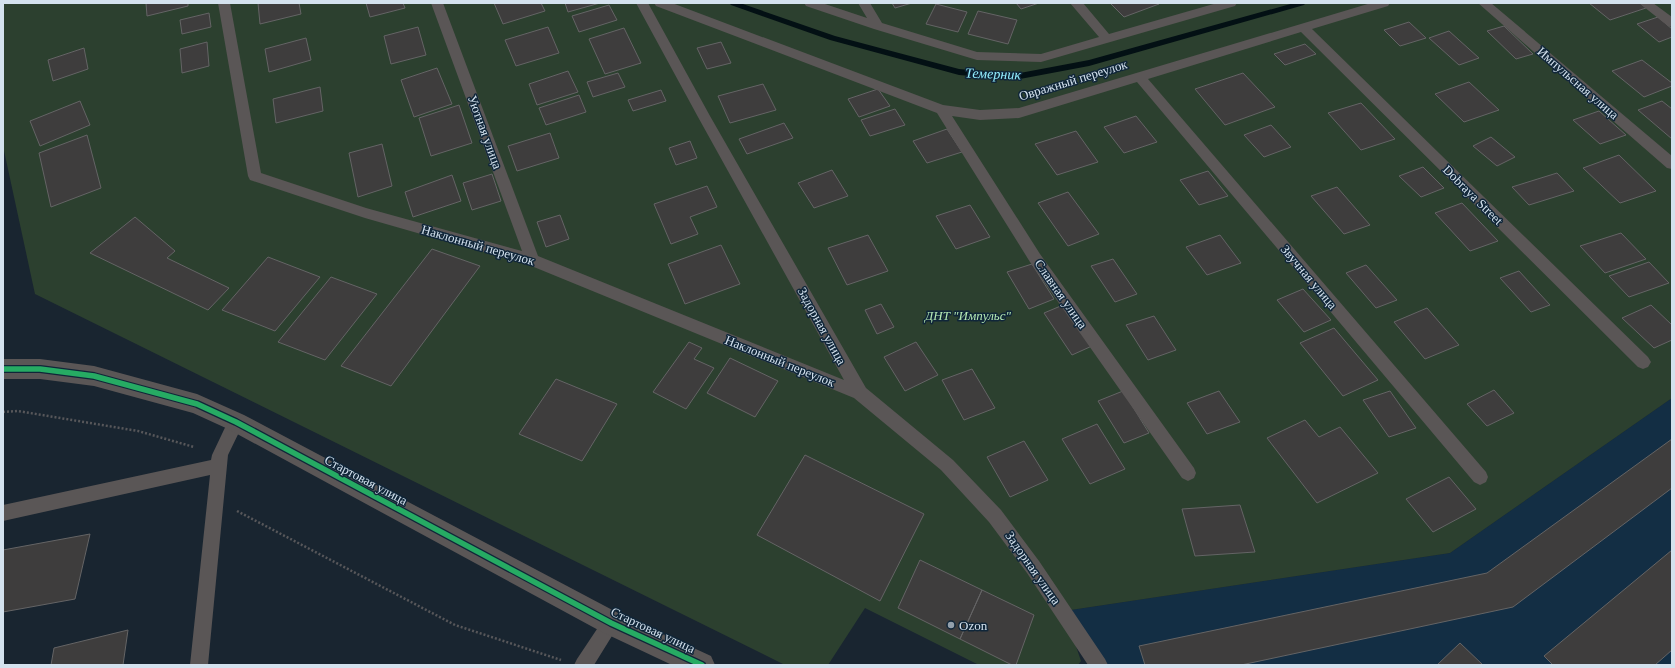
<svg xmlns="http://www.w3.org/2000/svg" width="1675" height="668" viewBox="0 0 1675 668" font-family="'Times New Roman',serif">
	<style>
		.built { fill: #132e44 }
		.green { fill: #2c402f }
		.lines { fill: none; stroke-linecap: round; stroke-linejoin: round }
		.stream { fill: #031014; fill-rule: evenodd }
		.building { fill: #3e3d3d; stroke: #646465 }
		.path { stroke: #57575a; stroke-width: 2.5; stroke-dasharray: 2 2; stroke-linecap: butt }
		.service { fill: #5a5656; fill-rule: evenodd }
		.tertiary { fill: #5a5656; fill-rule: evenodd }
		.cycleway-casing { stroke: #102639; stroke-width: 8 }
		.cycleway { stroke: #26ab63; stroke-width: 5.5 }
		.poi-dot { fill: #93a0ac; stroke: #102639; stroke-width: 1.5 }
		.labels { text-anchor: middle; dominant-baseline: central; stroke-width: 3; stroke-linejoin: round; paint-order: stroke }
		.street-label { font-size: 13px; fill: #d4e2ee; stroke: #102639 }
		.park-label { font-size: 13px; font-style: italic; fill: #b4e8b3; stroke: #102639 }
		.poi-label { font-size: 13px; fill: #d4e2ee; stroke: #102639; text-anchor: start }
		.water-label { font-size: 14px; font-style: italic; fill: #93eefe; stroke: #102639 }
	</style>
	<rect width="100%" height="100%" fill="#192530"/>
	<path class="built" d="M1672,398v267h-574l-34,-54 386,-58z"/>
	<path class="green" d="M3,3h1669v395l-222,155 -386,58 17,50 -3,4h-99l-114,-57 -37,57h-43l-750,-371 -32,-148z"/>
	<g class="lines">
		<path class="stream" d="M729,3h11l95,33 124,33 55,5 75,-14 205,-57h12l-2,2 -215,61 -75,14 -55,-5 -129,-35 -99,-35z"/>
	</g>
	<path class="building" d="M146,3h42v3l-41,10z
		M258,3h41l2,11 -41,10z
		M366,3h37l2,5 -35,9z
		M494,3h47l4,8 -42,13z
		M565,3h35l-32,9z
		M892,3h20l-17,5z
		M1016,3h23l-18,6z
		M1110,3h47l2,1 -35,13z
		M1589,3h51l6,5 -36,12z
		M936,4l31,8 -9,20 -32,-8z
		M609,5l8,15 -38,12 -7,-16z
		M978,11l39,9 -9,24 -40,-10z
		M209,13l2,14 -29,7 -2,-14z
		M1658,17l14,12v8l-13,5 -22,-18z
		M1409,22l17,16 -26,8 -16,-16z
		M1504,26l29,28 -17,5 -29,-28z
		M418,27l8,28 -35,9 -7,-28z
		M548,27l11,26 -43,13 -11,-26z
		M624,28l17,35 -36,11 -16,-35z
		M1449,31l30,27 -20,7 -30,-27z
		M306,38l5,22 -42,12 -4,-23z
		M207,42l2,24 -27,7 -2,-24z
		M721,42l10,21 -24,6 -10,-21z
		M1305,44l11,10 -31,11 -11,-11z
		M84,48l4,21 -35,12 -5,-21z
		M1642,60l30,23v3l-28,11 -32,-26z
		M437,68l15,36 -38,13 -13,-37z
		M568,71l10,21 -41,13 -8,-21z
		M618,73l7,14 -32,10 -6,-15z
		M1243,73l32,34 -50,18 -30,-36z
		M1469,82l30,28 -35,12 -29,-28z
		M763,84l13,26 -46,13 -12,-27z
		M320,87l3,24 -47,12 -3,-24z
		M878,89l12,17 -31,11 -11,-18z
		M661,90l5,11 -33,10 -5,-11z
		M579,95l7,17 -40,13 -7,-17z
		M80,101l10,24 -50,21 -10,-25z
		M1662,101l10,8v30l-34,-29z
		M1361,103l34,36 -34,11 -33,-37z
		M459,105l13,38 -41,13 -12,-38z
		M895,109l10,16 -35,11 -9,-16z
		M1599,111l27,24 -26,9 -27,-24z
		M1136,116l21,26 -33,11 -20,-26z
		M784,123l9,15 -46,16 -8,-15z
		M1271,125l20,22 -27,10 -20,-22z
		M947,129l15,23 -35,11 -14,-22z
		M1076,131l22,31 -41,13 -22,-31z
		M550,133l9,25 -42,13 -9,-25z
		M87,135l14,53 -50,19 -12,-54z
		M1491,137l24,20 -18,9 -24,-20z
		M690,141l7,17 -21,7 -7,-17z
		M382,144l10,42 -34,11 -9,-44z
		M1619,155l37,36 -36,12 -37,-35z
		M1423,167l21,21 -23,9 -22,-21z
		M832,170l16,26 -34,12 -16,-25z
		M1208,171l20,25 -29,9 -19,-25z
		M1557,173l17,18 -45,14 -17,-18z
		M492,174l9,27 -29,9 -9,-27z
		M452,175l9,26 -48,16 -8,-25z
		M707,186l10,21 -27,10 8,17 -27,10 -17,-40z
		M1337,187l33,38 -26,9 -33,-38z
		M1068,192l31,42 -31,12 -30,-43z
		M1462,203l36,38 -28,10 -35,-38z
		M970,205l20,32 -34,12 -20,-33z
		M560,215l9,24 -23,8 -9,-25z
		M135,217l40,34 -8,7 62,30 -21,22 -118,-57z
		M1621,233l25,26 -41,14 -25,-27z
		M868,235l20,36 -41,14 -19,-37z
		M1220,235l21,28 -34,12 -21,-28z
		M721,245l19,39 -55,20 -17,-40z
		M432,249l48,17 -89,120 -50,-20z
		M268,257l52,20 -45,54 -53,-21z
		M1113,259l24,35 -22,8 -24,-36z
		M1649,262l20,21 -40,14 -20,-21z
		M1032,264l22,35 -25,10 -22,-37z
		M1366,265l31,35 -21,8 -30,-35z
		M1519,271l31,34 -19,7 -31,-34z
		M331,277l46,17 -52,66 -47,-18z
		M1303,289l28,31 -27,12 -27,-32z
		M881,304l13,23 -17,7 -12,-24z
		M1063,305l29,41 -20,9 -28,-42z
		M1651,305l21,20v15l-18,8 -32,-30z
		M1427,308l32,37 -34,14 -31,-37z
		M1154,316l22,34 -28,10 -22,-35z
		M1334,328l44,52 -35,16 -43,-53z
		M689,342l13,6 -8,11 20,9 -28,41 -33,-17z
		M916,342l22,33 -33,16 -21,-34z
		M730,358l48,23 -23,36 -48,-24z
		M972,369l23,39 -31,12 -22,-40z
		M556,379l61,25 -35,57 -63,-27z
		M1494,390l20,23 -27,13 -20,-22z
		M1123,391l26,42 -25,10 -26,-42z
		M1219,391l21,31 -33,12 -20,-31z
		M1390,391l26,37 -27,9 -26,-37z
		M1305,420l14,17 21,-10 38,46 -61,30 -50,-65z
		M1097,424l28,45 -35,15 -28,-45z
		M1672,439v49l-159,119 -272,58h-96l-6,-19 348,-73z
		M1024,441l24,39 -38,17 -23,-40z
		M805,455l119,59 -44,87 -123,-66z
		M1449,477l27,32 -43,23 -27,-33z
		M1240,505l15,47 -60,4 -13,-47z
		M90,534l-15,65 -72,13v-62z
		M1672,550v100l-17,15h-102l-9,-9z
		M920,560l62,30 -22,49 -62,-31z
		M982,590l52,25 -18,50h-4l-52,-26z
		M128,630l-5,35h-72l3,-17z
		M1460,643l23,22h-46z"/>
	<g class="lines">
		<path class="path" d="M3,412l15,-1 120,20 56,16
			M237,511l218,114 106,35"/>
		<path class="service" d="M218,3h12l31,170 105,35 156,43 -91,-248h12l95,253 306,124 -146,-263 -62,-114h12l62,113 156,272 87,72 48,50 38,51 66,98 3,6h-20l-61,-92 -38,-51 -48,-52 -87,-72 -325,-133 -164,-47 -115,-38 -2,-4z
			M654,3h18l271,102 37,5 39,-2 352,-105h19l-2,3 -76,23 336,328 3,5 -3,5 -5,2 -5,-2 -337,-335 -153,47 338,393 2,5 -2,5 -6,3 -6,-3 -337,-400 -118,36 -39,2 -28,-4 88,138 154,214 2,5 -2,5 -6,3 -6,-3 -152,-216 -93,-149 -281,-107z
			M804,3h18l45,15 -9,-15h12l12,20 95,29 64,2 58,-17 -29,-34h13l26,31 108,-31h20l-2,3 -194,56 -64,-2 -103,-31 -68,-23z
			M1478,3h13l181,153v13l-5,-1z
			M1639,3h14l19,14v10l-4,-1z
			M236,415l6,2 2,5 -16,33 -20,210h-18l20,-190 -207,46v-16l208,-45 1,-5 18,-38z
			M611,614l6,3 3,6 -26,42h-20l3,-6 28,-42z"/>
		<path class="tertiary" d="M3,359h37l54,7 103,28 47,21 376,199 91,42 4,9h-43l-70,-33 -374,-203 -35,-16 -99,-27 -54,-7h-37z"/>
		<g class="cycleway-casing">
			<path id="cycleway" d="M3,369h37l54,7 103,28 39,18 375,201 91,42"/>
		</g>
		<use href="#cycleway" class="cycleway"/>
	</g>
	<circle class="poi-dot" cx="951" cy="625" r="4"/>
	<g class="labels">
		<g class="street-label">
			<text transform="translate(1073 80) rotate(-17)">Овражный переулок</text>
			<text transform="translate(1578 83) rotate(41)">Импульсная улица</text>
			<text transform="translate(485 132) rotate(70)">Уютная улица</text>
			<text transform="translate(1473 195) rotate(45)">Dobraya Street</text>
			<text transform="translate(478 245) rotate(16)">Наклонный переулок</text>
			<text transform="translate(1309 277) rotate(50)">Звучная улица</text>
			<text transform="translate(1061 294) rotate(55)">Славная улица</text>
			<text transform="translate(822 326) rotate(61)">Задорная улица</text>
			<text transform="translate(780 361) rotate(22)">Наклонный переулок</text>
			<text transform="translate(366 480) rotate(28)">Стартовая улица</text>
			<text transform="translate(1033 568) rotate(55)">Задорная улица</text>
			<text transform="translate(653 630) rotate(25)">Стартовая улица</text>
		</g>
		<g class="park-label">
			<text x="968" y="315">ДНТ "Импульс"</text>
		</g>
		<g class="poi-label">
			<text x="959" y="625">Ozon</text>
		</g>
		<g class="water-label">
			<text transform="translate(993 74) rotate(2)">Темерник</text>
		</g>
	</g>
	<rect width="1675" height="668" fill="none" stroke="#d4e2ee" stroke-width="8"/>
</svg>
